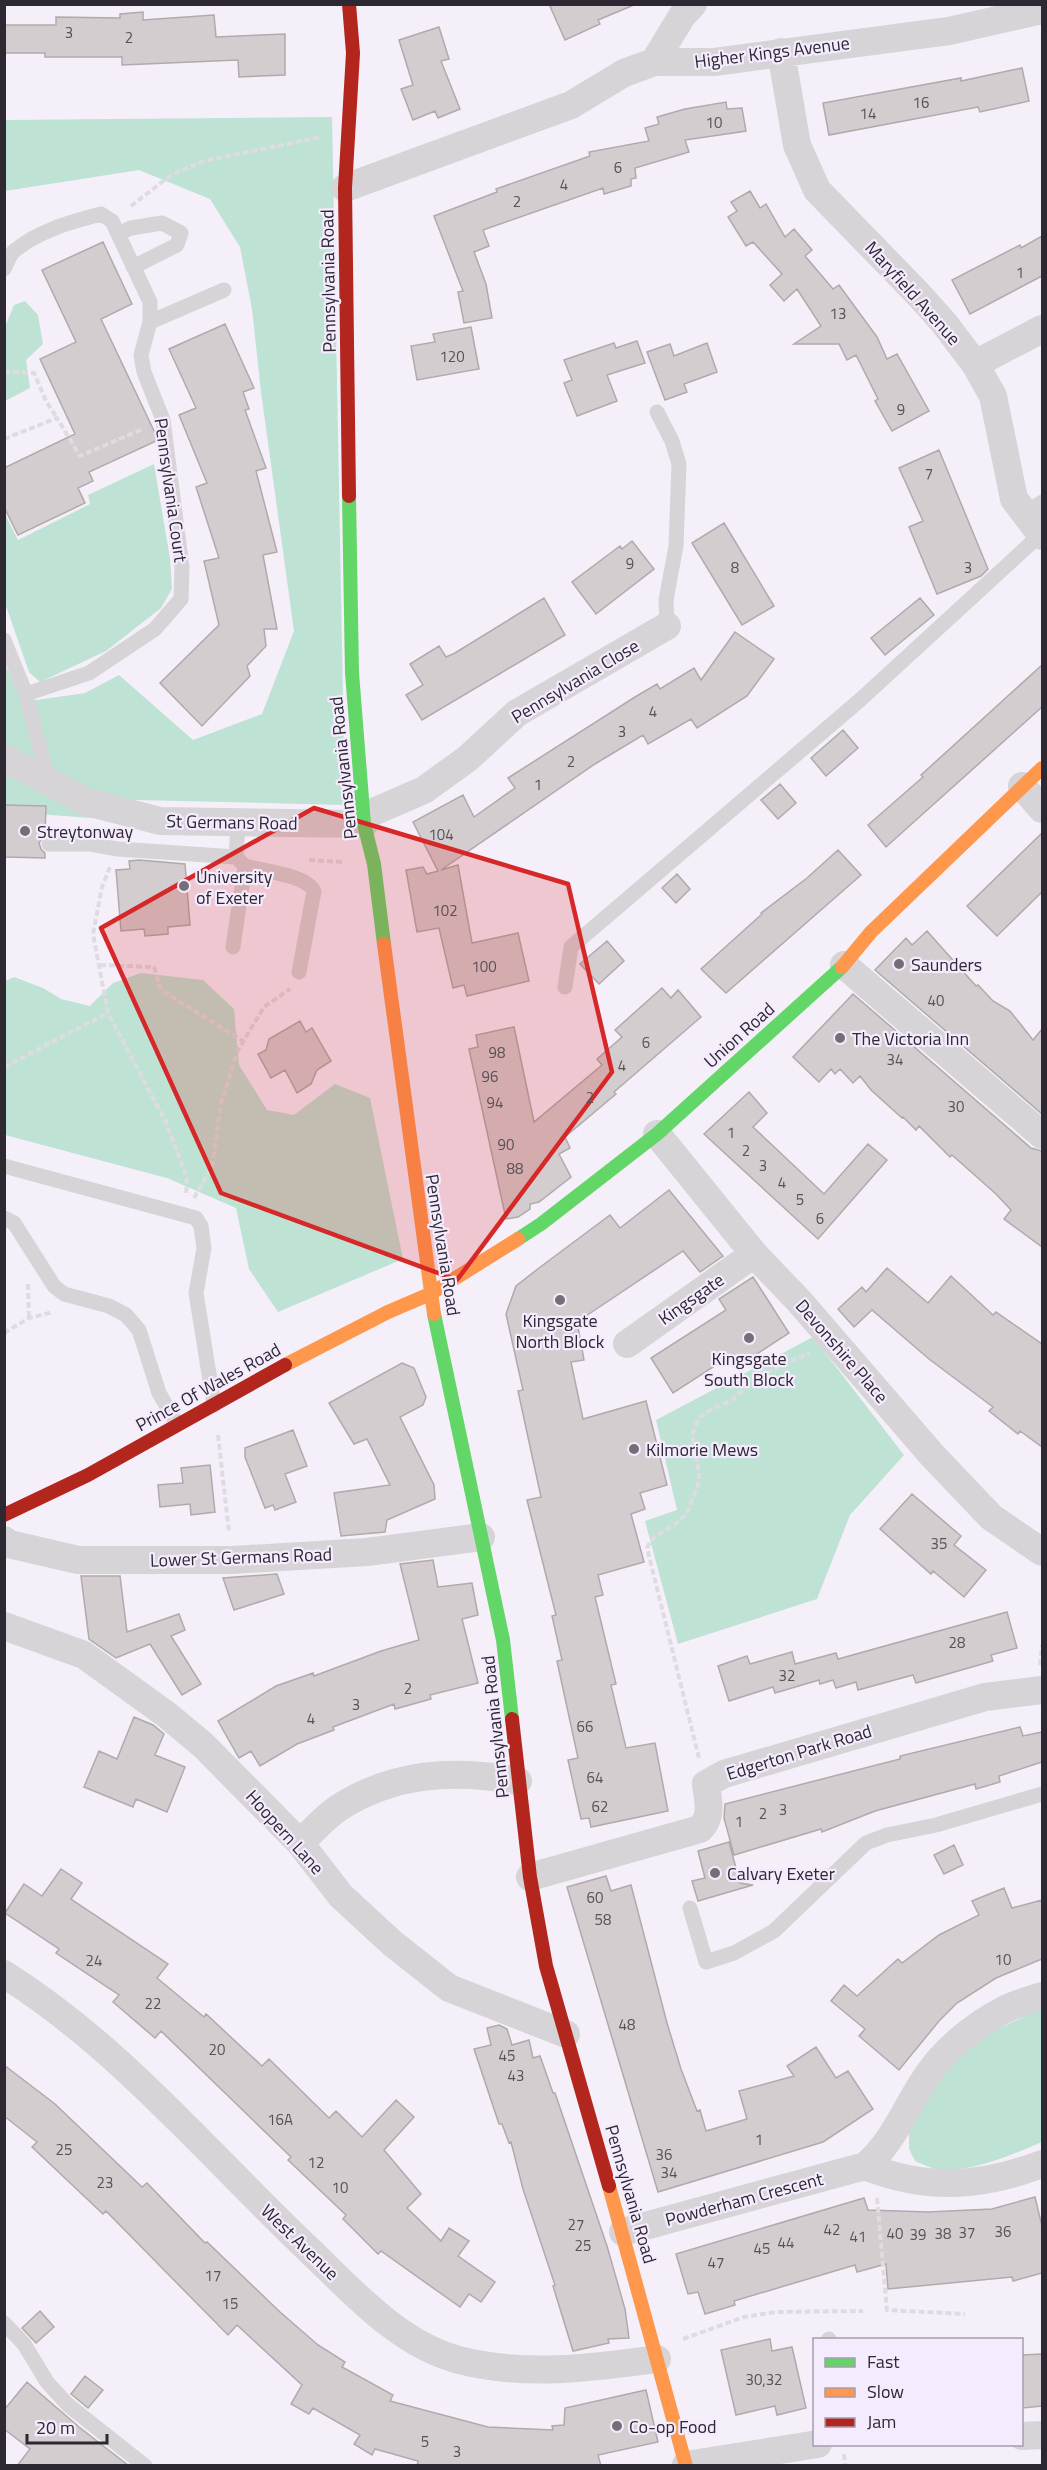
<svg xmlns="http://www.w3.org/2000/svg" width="1047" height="2470" viewBox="0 0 1047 2470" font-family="'Titillium Web',sans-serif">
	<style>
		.green { fill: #bee2d4 }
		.building { fill: #d4cdcf; stroke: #b0aaab; stroke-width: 1.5 }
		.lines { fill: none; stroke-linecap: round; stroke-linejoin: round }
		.path { stroke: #dedce0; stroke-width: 4; stroke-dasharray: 6 3; stroke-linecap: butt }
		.lane { stroke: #d6d4d6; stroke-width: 15 }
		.street { stroke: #d6d4d6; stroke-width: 28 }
		.fast { stroke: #63d668; stroke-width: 14 }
		.slow { stroke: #ff974d; stroke-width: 14 }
		.jam { stroke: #b3261e; stroke-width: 14 }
		.marked { fill: #d62828; fill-opacity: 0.2; stroke: #d62828; stroke-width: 4.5; stroke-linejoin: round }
		.poi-dot { fill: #736e77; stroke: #f5ebfe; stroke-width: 2 }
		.labels { text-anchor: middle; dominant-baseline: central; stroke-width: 4.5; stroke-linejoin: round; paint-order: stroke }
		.number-label { font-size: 15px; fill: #575158 }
		.street-label { font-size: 18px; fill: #2d2831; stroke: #f5ebfe }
		.poi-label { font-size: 18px; fill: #2d2831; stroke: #f5ebfe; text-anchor: start }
	</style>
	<rect width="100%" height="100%" fill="#f5effa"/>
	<path class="green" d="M332,117l13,688 -208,-5 -33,19 -93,-7 -7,-4v-146l19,40 62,-9 34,-18 74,65 69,-26 32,-83 -33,-239 -9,-83 -12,-62 -30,-48 -71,-29 -134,21v-71z
		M25,301l13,14 5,29 -17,16 4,28 -25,13v-74l9,-22z
		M154,464l16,94 2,31 -11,19 -55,43 -66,31 -11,-10 -24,-69 -1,-91 14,28 72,-36 -2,-9z
		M141,973l62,7 31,29 5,56 28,45 27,5 41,-31 35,14 33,161 -125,53 -29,-43 -13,-61 -69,-30 -162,-43v-154l9,-4 29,11 18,11 29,7 23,-23z
		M813,1337l91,118 -54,60 -33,84 -139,45 -33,-123 32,-11 -21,-90z
		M1042,2008v134c-28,12 -73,32 -105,27 -7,-1 -15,-5 -22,-8l-6,-12v-22l37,-60 40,-32z"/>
	<path class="building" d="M549,4h85v1l-36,15 2,4 -35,16z
		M143,12v8l71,-5 2,22 69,-3v41l-46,2 -1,-17 -116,5v-8h-77v-4h-41v-28h52v-8l64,1v-4z
		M439,27l10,32 -8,2 19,48 -22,9 -3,-7 -22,9 -12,-31 12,-4 -14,-45z
		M1022,68l7,33 -49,11 -2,-5 -149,28 -6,-32 138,-25v3z
		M726,102l1,7 15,-1 4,23 -61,9 4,12 -54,16 1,10 -5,1v7l-27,8 -1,-6 -120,42 6,16 -15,6 12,32 6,34 -28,5 -6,-31 5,-1 -29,-75 63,-24 -1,-3 94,-33 -1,-4 60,-11 -4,-13 14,-4 -2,-7 28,-8z
		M750,191l10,17 6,-4 19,33 9,-8 18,21 -7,6 28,33 6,-4 38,52 10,22 10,-5 32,57 -37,20 -17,-30 3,-2 -22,-44 -9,5 -8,-16h-45l27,-18 -24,-37 -13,12 -14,-16 12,-11 -29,-32 -7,4 -18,-29 9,-6 -6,-9z
		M1042,236v40l-72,38 -18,-34 68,-35 1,3z
		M103,242l29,62 -31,15 54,114 1,8 -67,31 4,9 -15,7 7,15 -67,32 -14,-28v-39l71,-34 -35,-75 36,-17 -34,-72z
		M225,324l29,64 -11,4 6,17 -4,1 21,58 -10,3 21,81 -14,3 14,74h-13l2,17 -19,20 3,10 -48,50 -42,-43 59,-58 -15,-64 15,-3 -23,-71 11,-4 -28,-68 17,-7 -27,-59z
		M471,327l8,42 -62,11 -6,-34 24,-4 -2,-8z
		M637,341l8,22 -38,12 10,26 -40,15 -13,-33 8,-3 -8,-20 50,-17 2,5z
		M707,343l10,29 -33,12 3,8 -22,8 -18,-48 23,-8 4,12z
		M939,450l49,119 -7,7 -44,18 -28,-67 14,-6 -24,-53z
		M724,523l50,83 -32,19 -50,-82z
		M632,541l22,28 -58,45 -24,-32 48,-36 2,3z
		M544,598l21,37 -143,85 -16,-25 17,-10 -13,-21 29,-18 7,11 9,-4z
		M920,598l14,17 -49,40 -14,-17z
		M735,632l39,27 -27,37 -50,32 -6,-9 -43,25 -5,-9 -48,29 -154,106 17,-5 14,78 46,-10 11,48 -62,15 -3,-11 -11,3 -14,-60 -22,4 -11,-62 17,-3 4,7 11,-3 -25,-49 50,-27 11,22 41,-29 -7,-10 127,-81 22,-13 3,5 34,-21 7,12z
		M1042,665v42l-156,140 -18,-22 55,-48 -2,-2z
		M843,730l15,18 -32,28 -15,-18z
		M780,784l16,19 -18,16 -17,-19z
		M4,805l42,1 -1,29 -6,8 2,6 4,4v5l-41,-1z
		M1042,833v59l-45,44 -30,-30z
		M838,850l23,25 -135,118 -25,-24 61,-55 -1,-1 46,-35z
		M139,860l46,4 5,61 -22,2v7l-23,2 -1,-7 -23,2 -5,-61 14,-1 -1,-8z
		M677,874l13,15 -14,14 -14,-15z
		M927,931l49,55 2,-1 15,16 17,10 23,29 9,-11v85l-167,-144 31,-32 6,7z
		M607,941l17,20 -25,23 -19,-20z
		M662,988l9,10 7,-8 23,27 -87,75 2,2 -51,43 5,11 -11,6 12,23 -32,25 -9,2v5l-12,8 -12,2 -37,-170 9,-2 -2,-12 38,-8 20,95 68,-57 -5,-6 25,-22 -7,-7z
		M853,994l178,154 11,3v96l-38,-28 7,-9 -15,-16 -44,-39 -2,2 -31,-31 -3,4 -13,-13 -1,1 -31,-28 -11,-14 -7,7 -13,-14 -5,5 -4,-5 -12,13 -26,-25z
		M300,1021l6,11 6,-4 19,33 -14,9 -6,14 -14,9 -12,-23 -14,8 -13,-24 8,-4 3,-11z
		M749,1092l18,21 -14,14 71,67 44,-50 19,16 -69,79 -114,-105z
		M669,1190l54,66 -23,16 -17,-21 -106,71 7,38 -13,2 12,57 63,-18 21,84 -27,8 5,16 -14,5 13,48 -46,13 5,20 -8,2 21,87 -5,1 15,63 29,-5 13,68 -77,16 -2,-9 -8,1 -13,-59 10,-2 -21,-97 5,-1 -10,-44 4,-1 -29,-115 14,-3 -23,-106 5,-1 -17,-76 10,-28 23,-18 71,-53 10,13z
		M887,1268l41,35 23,-27 42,39 3,-3 46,32v103l-22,-16 -2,3 -29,-23 4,-4 -64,-48 -57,-49 -18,17 -16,-18 24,-22 4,5z
		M753,1277l36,56 -49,32 -7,-11 -60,39 -22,-35 75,-48 -7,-11z
		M402,1363l12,5 12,29 -3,8 -23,12 34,68 1,14 -48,21 -2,12 -44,4 -7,-43 56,-8 -23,-46 -13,5 -25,-41z
		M293,1430l14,36 -22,8 11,28 -21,8 -2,-5 -8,3 -20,-51v-9z
		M210,1465l5,47 -24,3 -1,-11 -30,3 -2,-22 25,-2 -2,-15z
		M912,1494l49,42 -7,9 32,25 -22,27 -31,-26 -2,3 -51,-45z
		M433,1560l5,27 34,-4 6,32 -16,4 16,64 -48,12 1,4 -36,10 -1,-5 -61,23 1,3 -37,14 -37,22 -9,-15 -12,7 -21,-37 58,-35 37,-13 1,3 67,-25 38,-11 -19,-76z
		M277,1574l7,20 -50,16 -11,-32z
		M81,1576h39l7,56 52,-18 6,16 -14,6 30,48 -19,11 -32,-51 -34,14 -27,-19z
		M1007,1612l10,36 -26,7 2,6 -77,22 -3,-8 -55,15 -2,-8 -20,6 -3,-8 -13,4 -1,-4 -44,13 -2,-6 -44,14 -11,-35 29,-10 3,8 42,-12 3,12 41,-11 2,6z
		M134,1717l19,8 11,9 -9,21 30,12 -18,45 -31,-13 -3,8 -49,-20 15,-36 18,8z
		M1020,1727l3,9 19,-4v30l-43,14 1,6 -24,7 -1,-5 -100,27 -53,21 -1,-3 -87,26 -10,-37 1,-14 175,-45v-3z
		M729,1842l11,41 13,2 -55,16 -6,-20 13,-3 -7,-27z
		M954,1845l9,20 -19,9 -10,-19z
		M61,1869l21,14 -11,16 97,65 -11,14 47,39 2,-3 56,52 7,-7 60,59 7,-7 26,26 34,-37 18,17 -30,33 37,44 -14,14 34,33 8,-13 20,13 -11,15 37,26 -14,20 -12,-8 -9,13 -79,-56 -3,3 -35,-35 3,-4 -58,-55 3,-3 -130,-126 -6,7 -42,-36 6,-7 -63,-42 3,-4 -54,-36 19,-29 18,12z
		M606,1876l5,15 20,-6 36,138 14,46 16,42 3,-1 6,21 41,-12 -8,-28 55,-15 -7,-10 29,-19 20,31 12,-7 25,38 -50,33 -165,50 -91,-305z
		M1004,1888l8,20 30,-8v59l-46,19 -39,25 -18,18 -40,49 -40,-34 6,-7 -34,-28 13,-16 13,11 41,-37 4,4 37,-28 40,-20 -7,-14z
		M499,2025l8,4 5,16 17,-5 4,18 7,-2 13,37h2l52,153 18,63 4,29 -21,1 1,4 -36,8 -20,-65 2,-1 -32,-96 -12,-47 -2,1 -7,-19h-3l-25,-75 17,-4 -4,-17z
		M4,2065l51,39 87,83 5,-4 58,60 2,-1 73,70 38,33 27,17 -3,5 51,28 -3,6 98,26 65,3 -1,-4 12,-1 1,-17 81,-18 12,52 -60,13 3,11h-184l1,-5 -43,-12 -3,6 -18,-11 6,-9 -47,-27 -4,6 -18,-10 11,-19 -65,-60 -9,10 -122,-124 -3,3 -71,-67 5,-5 -33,-26z
		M1035,2197l7,29v47l-29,8 -1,-4 -124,12 -2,-25 -29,8 -2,-7 -121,36 1,4 -30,9 -7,-22 -10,2 -12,-40 188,-56 4,12 60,2 64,-3z
		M40,2311l14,16 -18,16 -14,-15z
		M770,2339l2,12 20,-4 14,61 -29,7 -2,-9 -39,9 -15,-65z
		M1042,2354v52l-20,2v-53z
		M85,2376l18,14 -15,18 -17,-14z
		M27,2382l52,45 50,39h-112l13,-17 -26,-20v-19z"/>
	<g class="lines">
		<path class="path" d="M131,206l40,-31 33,-14 117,-24
			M4,372l30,1 12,28 11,17
			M4,439l53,-21 23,38 63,-27
			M309,860l34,2
			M110,867l-8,20 -9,47 15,79 58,109 21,56 -1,17
			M100,965l54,2 7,23 82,51
			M4,1067l104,-54
			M194,1198l18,-31 9,-64 17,-53 26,-43 26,-18
			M28,1284l1,34
			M4,1333l25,-15 24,-6
			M218,1435l11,97
			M1040,1665l2,-20
			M699,1758l-52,-210c8,-19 34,-20 42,-40 3,-9 10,-22 10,-31 0,-16 -10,-35 -4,-50 7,-19 26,-19 40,-29 6,-5 10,-12 17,-16 17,-12 39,-21 58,-29
			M877,2198l10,112 78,4
			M683,2339l61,-22 32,-5 87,-1
			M844,2454l1,12"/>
		<path class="lane" d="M118,234l13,-6 31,-5 19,10 -4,12 -44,22
			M4,269c3,-5 5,-13 9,-17 24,-21 58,-30 88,-38l11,7 38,81v20l-9,33 3,17 19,48 19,147 -1,32 -26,30 -66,44 -63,21
			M150,322l74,-32
			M657,412l15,29 7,23 -3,82 -10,54 1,26
			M1023,514l19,-12
			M4,640l22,54 22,87
			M49,844h41l28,5 118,8
			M245,866c18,5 61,9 69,25l-15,81
			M233,947l12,-81 -9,-9 2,-33
			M565,987l6,-40 289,-247 181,-166
			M4,1166l192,52 5,8 3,22 -8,45 18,112
			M4,1218l10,5 40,63 10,8 45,12 17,9 13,15 20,63 18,31
			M690,1908l16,54 28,-9 40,-22 92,-88 21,-8 49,-10 106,-31
			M4,2323l20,21 23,38 21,23 77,61
			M829,2339v1"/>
		<path class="street" d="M781,52l16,93 20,45 102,105 25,28 31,41 18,32 21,103 28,37
			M654,62l28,-46 11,-12
			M345,188l226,-83 53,-32 30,-11h60l235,-31 93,-21
			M975,364l67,-35
			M4,758l83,44 73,19 204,3
			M1022,786l20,23
			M364,816l60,-26 43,-31 50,-46 150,-87
			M844,965l198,170
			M657,1134l97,120 45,47 133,154 59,62 51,35
			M627,1344l127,-90
			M4,1540l5,4 69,16h154l135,-8 114,-15
			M4,1626l80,29 83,60 36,30 97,98 41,53 51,47 57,45 117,46
			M300,1843c12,-11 24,-25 37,-34 56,-37 118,-40 181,-28
			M530,1877l170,-48c13,-13 8,-28 6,-45l18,-10 261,-77 57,-7
			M4,1974c116,73 205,181 303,274 44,42 91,96 152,112 65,17 133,8 198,-1
			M865,2166c62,25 116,21 177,-2
			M623,2232l242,-66c29,-24 41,-60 62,-90 18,-27 48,-51 77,-66 11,-6 26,-10 38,-14
			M1022,2436l20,-1
			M686,2465l132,-21"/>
		<path class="fast" d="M349,496l3,177 12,151 10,40 10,80
			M518,1239l23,-15 116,-90 185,-167
			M434,1314l69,326 9,79"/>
		<path class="slow" d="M384,944l50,370
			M842,967l29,-35 171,-164
			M285,1365l103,-53 42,-18 88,-55
			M609,2186l77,280"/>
		<path class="jam" d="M349,4l4,49 -8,135 4,308
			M4,1515l84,-40 197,-110
			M512,1719l18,158 16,89 63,220"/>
	</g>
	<path class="marked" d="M314,808l254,76 44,188 -155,208 -236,-87 -120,-265z"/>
	<g class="poi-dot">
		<circle cx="25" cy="831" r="6"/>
		<circle cx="184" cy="886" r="6"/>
		<circle cx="899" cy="964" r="6"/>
		<circle cx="840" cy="1038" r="6"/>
		<circle cx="560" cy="1300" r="6"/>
		<circle cx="749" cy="1338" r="6"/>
		<circle cx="634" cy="1449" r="6"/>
		<circle cx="715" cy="1873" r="6"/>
		<circle cx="617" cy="2426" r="6"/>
	</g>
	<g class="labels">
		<g class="number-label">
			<text x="69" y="32">3</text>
			<text x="129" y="37">2</text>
			<text x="921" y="102">16</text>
			<text x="868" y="113">14</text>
			<text x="714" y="122">10</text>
			<text x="618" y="167">6</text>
			<text x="564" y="184">4</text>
			<text x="517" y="201">2</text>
			<text x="1020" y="272">1</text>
			<text x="838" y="313">13</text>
			<text x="452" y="356">120</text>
			<text x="901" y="409">9</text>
			<text x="929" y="473">7</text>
			<text x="630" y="563">9</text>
			<text x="735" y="567">8</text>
			<text x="968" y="567">3</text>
			<text x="653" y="711">4</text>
			<text x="622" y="731">3</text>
			<text x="571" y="761">2</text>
			<text x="538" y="784">1</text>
			<text x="441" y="834">104</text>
			<text x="445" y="910">102</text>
			<text x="484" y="966">100</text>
			<text x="936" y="1000">40</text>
			<text x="646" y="1042">6</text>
			<text x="497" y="1052">98</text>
			<text x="895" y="1059">34</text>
			<text x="622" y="1065">4</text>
			<text x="490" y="1076">96</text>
			<text x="590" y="1097">2</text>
			<text x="495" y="1102">94</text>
			<text x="956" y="1106">30</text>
			<text x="731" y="1132">1</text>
			<text x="506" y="1144">90</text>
			<text x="746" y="1150">2</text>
			<text x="763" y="1165">3</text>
			<text x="515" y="1168">88</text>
			<text x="782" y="1182">4</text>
			<text x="800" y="1199">5</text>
			<text x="820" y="1218">6</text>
			<text x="939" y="1543">35</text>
			<text x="957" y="1642">28</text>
			<text x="787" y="1675">32</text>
			<text x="408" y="1688">2</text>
			<text x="356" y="1704">3</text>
			<text x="311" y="1718">4</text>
			<text x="585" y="1726">66</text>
			<text x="595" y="1777">64</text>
			<text x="600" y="1806">62</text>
			<text x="783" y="1809">3</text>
			<text x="763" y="1813">2</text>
			<text x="739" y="1821">1</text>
			<text x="595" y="1897">60</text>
			<text x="603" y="1919">58</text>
			<text x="1003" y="1959">10</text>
			<text x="94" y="1960">24</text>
			<text x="153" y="2003">22</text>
			<text x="627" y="2024">48</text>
			<text x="217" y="2049">20</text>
			<text x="507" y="2055">45</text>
			<text x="516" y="2075">43</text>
			<text x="280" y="2119">16A</text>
			<text x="759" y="2139">1</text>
			<text x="64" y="2149">25</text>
			<text x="664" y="2154">36</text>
			<text x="316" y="2162">12</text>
			<text x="669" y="2172">34</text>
			<text x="105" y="2182">23</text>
			<text x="340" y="2187">10</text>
			<text x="576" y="2224">27</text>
			<text x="832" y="2229">42</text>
			<text x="1003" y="2231">36</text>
			<text x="967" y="2232">37</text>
			<text x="895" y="2233">40</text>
			<text x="943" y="2233">38</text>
			<text x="918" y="2234">39</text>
			<text x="858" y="2236">41</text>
			<text x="786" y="2242">44</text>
			<text x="583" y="2245">25</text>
			<text x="762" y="2248">45</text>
			<text x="716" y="2262">47</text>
			<text x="213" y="2275">17</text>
			<text x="230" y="2303">15</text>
			<text x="764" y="2379">30,32</text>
			<text x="425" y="2441">5</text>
			<text x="457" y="2451">3</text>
		</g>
		<g class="street-label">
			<text transform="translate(772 52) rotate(-7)">Higher Kings Avenue</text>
			<text transform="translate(328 281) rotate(-91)">Pennsylvania Road</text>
			<text transform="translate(913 293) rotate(48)">Maryfield Avenue</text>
			<text transform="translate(171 490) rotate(82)">Pennsylvania Court</text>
			<text transform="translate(575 681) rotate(-31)">Pennsylvania Close</text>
			<text transform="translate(343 768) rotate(-96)">Pennsylvania Road</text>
			<text transform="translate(232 822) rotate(1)">St Germans Road</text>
			<text transform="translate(739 1035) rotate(-42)">Union Road</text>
			<text transform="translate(443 1245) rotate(81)">Pennsylvania Road</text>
			<text transform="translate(691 1299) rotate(-35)">Kingsgate</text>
			<text transform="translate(842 1351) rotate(49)">Devonshire Place</text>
			<text transform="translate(208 1387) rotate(-29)">Prince Of Wales Road</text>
			<text transform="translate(241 1557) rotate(-2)">Lower St Germans Road</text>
			<text transform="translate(495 1727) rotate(-96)">Pennsylvania Road</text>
			<text transform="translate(799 1752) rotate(-17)">Edgerton Park Road</text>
			<text transform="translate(285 1832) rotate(48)">Hoopern Lane</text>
			<text transform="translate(631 2194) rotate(74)">Pennsylvania Road</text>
			<text transform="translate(744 2199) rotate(-15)">Powderham Crescent</text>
			<text transform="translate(300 2242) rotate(44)">West Avenue</text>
		</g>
		<g class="poi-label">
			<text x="37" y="831">Streytonway</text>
			<text x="196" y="876">University<tspan x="196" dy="21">of Exeter</tspan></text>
			<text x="911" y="964">Saunders</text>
			<text x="852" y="1038">The Victoria Inn</text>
			<text x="560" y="1320" text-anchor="middle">Kingsgate<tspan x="560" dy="21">North Block</tspan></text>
			<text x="749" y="1358" text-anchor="middle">Kingsgate<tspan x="749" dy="21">South Block</tspan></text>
			<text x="646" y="1449">Kilmorie Mews</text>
			<text x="727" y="1873">Calvary Exeter</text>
			<text x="629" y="2426">Co-op Food</text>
		</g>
	</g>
	<rect width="1047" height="2470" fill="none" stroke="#2d2831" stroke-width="12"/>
	<rect x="813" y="2338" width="210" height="108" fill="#f5ebfe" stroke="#a59dac" stroke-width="1.5"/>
	<rect x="825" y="2358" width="30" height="9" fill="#63d668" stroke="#a59dac" stroke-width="1.5"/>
	<text x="867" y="2368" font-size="18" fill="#2d2831">Fast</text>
	<rect x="825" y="2388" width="30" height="9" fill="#ff974d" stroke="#a59dac" stroke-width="1.5"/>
	<text x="867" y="2398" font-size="18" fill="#2d2831">Slow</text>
	<rect x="825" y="2418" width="30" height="9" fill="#b3261e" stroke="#a59dac" stroke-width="1.5"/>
	<text x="867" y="2428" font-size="18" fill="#2d2831">Jam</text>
	<path d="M27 2434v9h80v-9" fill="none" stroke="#2d2831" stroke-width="3"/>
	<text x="36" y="2434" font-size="18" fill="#2d2831" stroke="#f5ebfe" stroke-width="4.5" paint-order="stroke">20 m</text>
</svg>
